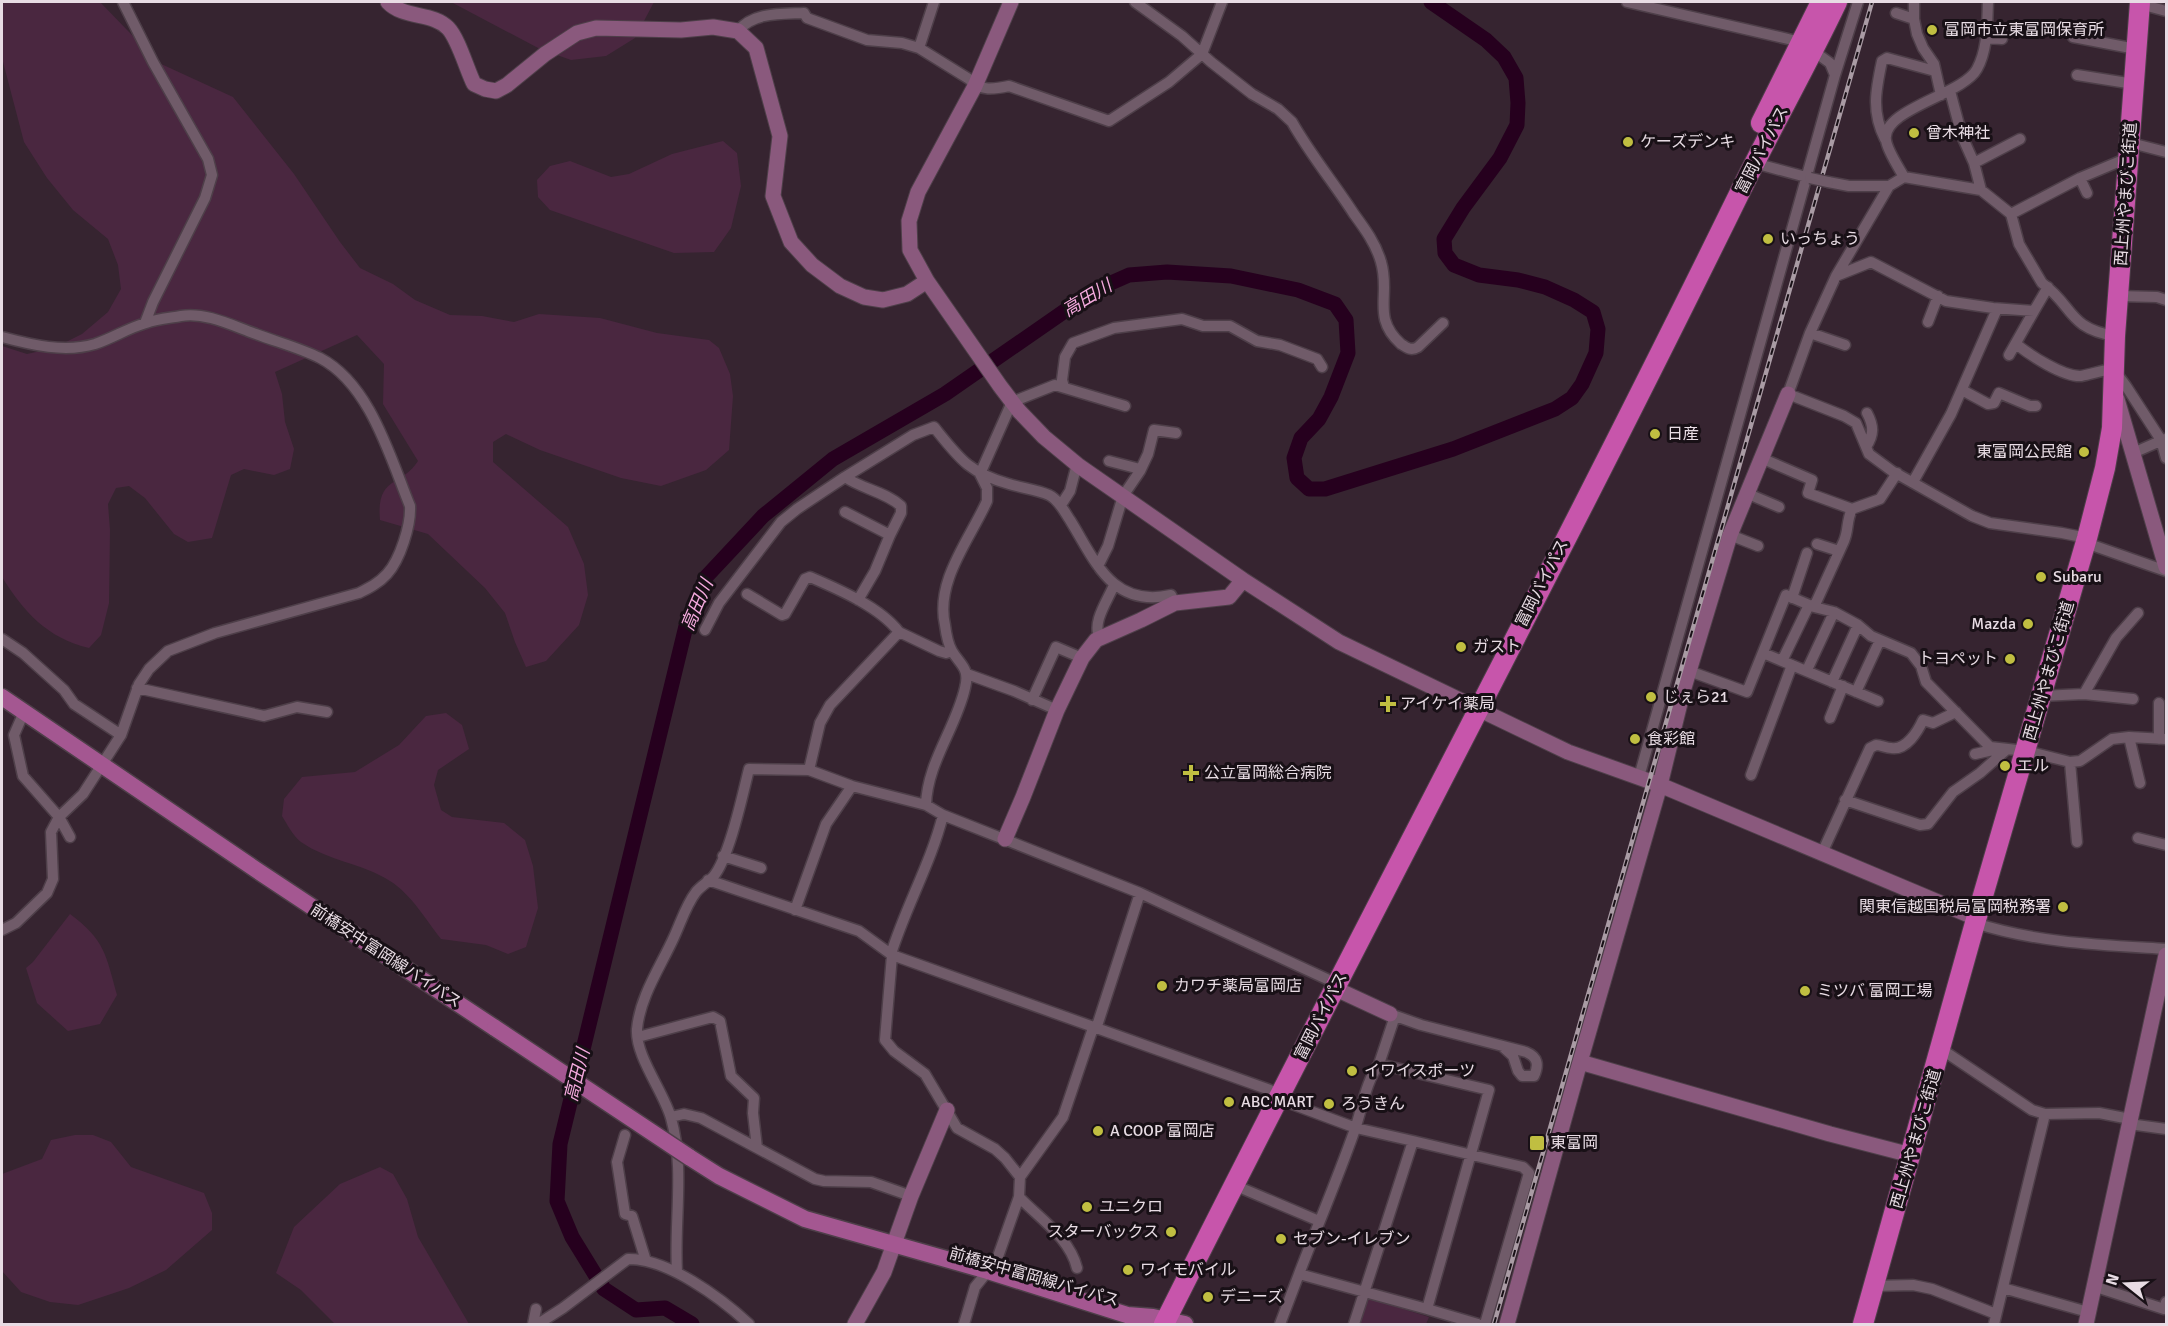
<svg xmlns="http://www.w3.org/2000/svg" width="2168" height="1326" viewBox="0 0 2168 1326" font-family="Signika,'Noto Sans JP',sans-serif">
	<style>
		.green { fill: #4a2740 }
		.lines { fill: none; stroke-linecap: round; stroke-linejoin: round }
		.river { stroke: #26001e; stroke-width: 15 }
		.street-casing { stroke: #4e3f49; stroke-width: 13 }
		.secondary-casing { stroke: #4e3f49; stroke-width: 17 }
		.primary-casing { stroke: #4e3f49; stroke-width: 19 }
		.highway-casing { stroke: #4e3f49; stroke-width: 22 }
		.street { stroke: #705b69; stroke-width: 10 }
		.secondary { stroke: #8a597d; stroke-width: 15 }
		.primary { stroke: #a45791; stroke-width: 16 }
		.highway { stroke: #c755ab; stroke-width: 20 }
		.rail-casing { stroke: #a99ba4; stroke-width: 4.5 }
		.rail { stroke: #181016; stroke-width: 2; stroke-dasharray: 7; stroke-linecap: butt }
		.street-bridge-casing { stroke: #4e3f49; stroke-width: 13; stroke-linecap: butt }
		.primary-bridge-casing { stroke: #4e3f49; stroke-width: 19; stroke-linecap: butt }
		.street-bridge { stroke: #705b69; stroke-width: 10 }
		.primary-bridge { stroke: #a45791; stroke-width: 16 }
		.poi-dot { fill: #c0be41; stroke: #181016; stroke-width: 2 }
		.labels { text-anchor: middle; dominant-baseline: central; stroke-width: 6; stroke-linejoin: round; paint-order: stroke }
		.poi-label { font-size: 16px; fill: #e8dce4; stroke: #181016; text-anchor: start }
		.street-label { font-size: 16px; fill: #e8dce4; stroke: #181016 }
		.water-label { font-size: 18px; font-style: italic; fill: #f5aade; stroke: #181016 }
	</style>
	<rect width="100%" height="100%" fill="#362430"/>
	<path class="green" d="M2,2h98l59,61 74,34 61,77 46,68 20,26 33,16 22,16 35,15 32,1 32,6 25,-8 61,4 57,15 52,7 10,8 11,26 3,22 -4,54 -23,20 -45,16 -40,-8 -81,-28 -34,-16 -13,8v20l75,65 16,37 4,31 -9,30 -33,36 -20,6 -11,-25 -10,-29 -20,-25 -57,-54 -48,-14c-4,-45 22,-33 38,-59l-35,-57 1,-40 -27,-29 -82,37 7,22 3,28 9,27 -4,20 -16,6 -30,-6 -13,6 -19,63 -24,4 -14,-8 -29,-36 -16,-12 -13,2 -8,16 2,26 -1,73 -8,32 -12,13c-42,-10 -65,-36 -87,-71v-231l25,8 27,-6 28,-14 26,-22 13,-23 -3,-24 -10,-26 -35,-29 -26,-32 -23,-36 -22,-84z
		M451,2h203l-19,36 -29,18 -35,4 -31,-11z
		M723,141l14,12 4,33 -10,42 -17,24 -40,1 -124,-43 -12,-13 -1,-17 13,-14 20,-5 41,16 18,-3 43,-20z
		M446,713l16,12 7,24 -31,21 -4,15 7,25 11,7 52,6 21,17 8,26 5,42 -12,39 -18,7 -22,-9 -45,-6c-15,-19 -30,-45 -51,-58 -28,-18 -62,-20 -89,-39 -8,-6 -14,-18 -19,-26l2,-17 18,-22 53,-5 44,-27 27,-29z
		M70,914c35,26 36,41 47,81l-17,29 -32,7 -31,-28 -11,-35 7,-6z
		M75,1135h18l18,7 20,25 73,26 8,20v17l-46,40 -37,18 -51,17 -28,-3 -29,-10 -19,-21v-97l40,-15 9,-19z
		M380,1167l13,7 14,25 11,38 51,87h-134l-34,-34 -25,-17 18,-46 46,-43z
		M1371,1299l58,18 -3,7h-67l6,-22z"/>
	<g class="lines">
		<path class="river" d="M692,1324l-27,-16 -29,2 -32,-21 -32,-52 -15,-36 3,-57 126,-518 20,-49 57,-61 70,-57 112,-65 150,-104 34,-15 38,-3 64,4 67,14 37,14 11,16 2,33 -17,44 -12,22 -18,19 -7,20 3,20 12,11h16l128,-40 102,-40 17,-11 10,-14 14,-31 2,-24 -5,-17 -19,-12 -29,-13 -27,-7 -39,-5 -25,-10 -9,-12 -1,-14 19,-31 37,-50 17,-33 1,-22 -2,-25 -12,-21 -18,-17 -55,-38"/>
		<g class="street-casing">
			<path id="street" d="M123,2l30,60 55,97 4,16 -7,23 -52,104 -8,21
				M1135,2l47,34 29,26 41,32 26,15 14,13c18,32 42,61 62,92 11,15 22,30 27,48 10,33 -10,55 20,82 6,4 10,7 17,3l25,-24
				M1627,2l174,40 29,21 5,12
				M1914,2v17l3,15 6,14 11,16 7,31
				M2140,4l26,7
				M804,13l3,5 60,22 35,3 17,5 50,31c11,13 26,10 40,7l100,35 60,-39 33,-28 20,-52
				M1896,13l18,6
				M738,31c15,-19 43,-17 66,-18
				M2073,37l63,12
				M1986,38l16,1
				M919,48l15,-46
				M2077,75l57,9
				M1950,91l12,45 12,27 7,27
				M1885,139c-14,-27 -9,-50 -3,-78l5,-3 48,13
				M2131,143l35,9
				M1754,163l56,15
				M1974,163l46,-24
				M1904,177c-5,-9 -17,-27 -18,-37 -5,-31 77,-45 91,-71 11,-20 10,-45 11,-67
				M2080,178l7,15
				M1828,182l21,4h40
				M2011,214l69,-36 50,-21
				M1836,276l35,-14 75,39 47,7 41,3 14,-24
				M2118,296l39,1 9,3
				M1928,322l10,-26
				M1810,333l35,12
				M2,337c30,8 63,16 93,7 18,-6 33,-16 51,-21 11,-4 24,-5 35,-7 26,-4 52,10 75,18 21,8 44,14 64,24 50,26 70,99 90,148 1,19 -10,54 -23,68 -8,9 -18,14 -28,19l-144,40 -47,18 -19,18 -10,15 -18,51 -38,59 -24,23 -8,15 2,47 -6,14 -31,30 -14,7
				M2016,344c14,11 47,33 65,32 11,-2 22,-6 33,-7
				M2009,355l25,-44
				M2114,375l6,3 6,8 35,54 5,18
				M1064,387l-2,-7 3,-23 8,-14 41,-15 68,-9 21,7h27l27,15 23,4 37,14 5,8
				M1962,390l26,14 6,-1 5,-10 31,13h6
				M1866,447c8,-12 8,-21 1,-34
				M2133,453l32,-14
				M1761,458l51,22 -4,13 44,16 28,-10 17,-26
				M1109,461l27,7 4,3
				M845,477c17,12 41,15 56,29v7l-11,22
				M1913,482l38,-68 46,-105
				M1746,493l33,14
				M1061,505l9,-14 7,-27
				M845,512l45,23 -15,36 -17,29
				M1730,535l28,11
				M2087,538l-25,-5 -72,-10 -18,-7 -80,-45 -23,-17 -13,-31 -12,-7 -56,-22 22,-61 26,-57 53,-90 15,-9 77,13 30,24 8,30 23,39c32,23 25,45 73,53
				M2086,543l80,28
				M1817,544l22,7
				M1098,566l10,-20 15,-50 17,-25 8,-17 6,-24 22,3
				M747,594l35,21 3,-1 20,-35 5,-2c28,12 70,30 89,55
				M1792,598l15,-45
				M1814,607l30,-66c5,-12 2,-19 8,-32
				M705,630l14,-27 62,-81 16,-13 48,-32 68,-42 21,-8c25,31 35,46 75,57 13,4 29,6 40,11 10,5 15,16 21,25 26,42 42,88 101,75l4,8
				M1100,638c-9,-15 8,-38 14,-53
				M2,639l21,14 41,37 10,14 47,31
				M1763,653l115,48
				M1782,661l27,-56
				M1807,670l27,-58
				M1689,671l58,21 39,-97 28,12 20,5 24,13 13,11 40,17 10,13 5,16 64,65 36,4 44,11 10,-1 32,-22 17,-2 37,2
				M967,674l47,17 43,19
				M1832,682l26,-57
				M137,688l127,28 33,-9 30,5
				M1856,692l24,-52
				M2084,694l32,-56 22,-25
				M2041,696l43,-2 49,5
				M1032,700l24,-53 26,11
				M24,712l-10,23 9,41 36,41 11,20
				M1830,718l13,-32
				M2129,737l11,46
				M2159,739v-36
				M1975,754l22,-5
				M2070,762l7,80
				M809,770l11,-47 10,-18 69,-73 40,19 7,2 6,-2
				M1751,775l41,-110
				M1639,777l196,-702 23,-73
				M1845,800l75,25 8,-1 25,-32 27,-19 26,-23
				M926,805c1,-42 30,-77 39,-117 5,-20 -4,-22 -13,-37 -4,-7 -6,-18 -7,-26 -10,-44 25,-86 42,-124v-13l-7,-14 32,-72 43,-17 70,21
				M2138,838l28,7
				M1822,853l48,-105 6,-3c5,0 10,3 15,3 15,3 27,-17 32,-28l10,3 23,-11
				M723,856l38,12
				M708,880l151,51 33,24 378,135
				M795,910l31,-86 26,-38
				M1975,923c62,20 127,22 191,26
				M891,954c15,-48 40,-91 52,-139
				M892,955l-7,85 9,11 31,23 32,54 38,21 10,9 15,19
				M1390,1014l31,11 105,27c12,5 13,13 8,24h-12l-4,-5 -5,-15 -11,-10
				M1096,1029l44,-136
				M638,1037l75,-20 7,4 11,55 23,22 -1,15 4,35
				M1941,1049l91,61 13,4 54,-1 31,6
				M1379,1064l110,26 -62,219 -128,-35c18,-47 38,-94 55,-142 8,-22 11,-49 25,-68l16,-48
				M1289,1103l67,25 57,13 -59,183
				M671,1117l13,-3 17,4 114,61 9,2 47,1 40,14
				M2129,1124l37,5
				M625,1135l-8,27 8,52 7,2 14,45
				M1413,1141l110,26 6,6 -44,151
				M1234,1185l85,36
				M1019,1197c20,21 51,41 58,71
				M995,1265l24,-68 1,-20 43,-60 30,-89
				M677,1272c-3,-51 8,-104 -6,-154 -7,-26 -36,-62 -34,-89 3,-33 24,-63 37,-92 7,-15 12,-32 22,-45 5,-6 12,-10 17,-15 16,-18 30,-84 36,-108l60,1 43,16 74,19 17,10 197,78 189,87 6,9
				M1874,1286l39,-1 19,4 64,25
				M2093,1286l71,23 2,-7
				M2003,1288l85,24
				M1427,1309l51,15
				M533,1324l3,-15
				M538,1324l25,-16 65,-49c39,-1 93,39 121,65
				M964,1324l11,-37 13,-16
				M1280,1324l19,-50
				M1994,1324l51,-210"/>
		</g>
		<g class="secondary-casing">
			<path id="secondary" d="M388,2c16,17 45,10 60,26 10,10 19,42 26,56l11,5 11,2 11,-6 38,-31 32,-21 19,-5 85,2 32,-3 25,4 18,17 24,88 -7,60 18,46 21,23 28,21 24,11 19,3 24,-6 20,-13
				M1011,2l-36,84 -57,106 -9,29 1,29 17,31 73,105 19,25 25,26 35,29 164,114 96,62 229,110 92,33 316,133
				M2117,399l49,168
				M1005,839l18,-42 34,-87 25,-52 14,-18 45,-20 34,-17 54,-6 14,-17
				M1336,989l54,25
				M1580,1062l250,72 81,21
				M855,1324l29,-52 27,-76 36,-86
				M1507,1324l73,-262 80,-277 23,-94 47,-156 58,-141
				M2086,1324l80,-369"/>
		</g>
		<g class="primary-casing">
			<path id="primary" d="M2,697l253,172 240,159
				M689,1157l30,19 86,43 183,52 139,44 26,2 32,7"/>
		</g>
		<g class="highway-casing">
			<path id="highway" d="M1761,123l60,-121
				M1164,1324c190,-380 391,-754 578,-1136 31,-63 65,-123 95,-186
				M1863,1324l112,-401 112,-385 18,-70 7,-40 3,-92 25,-334"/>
		</g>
		<use href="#street" class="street"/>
		<use href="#secondary" class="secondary"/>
		<use href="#primary" class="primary"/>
		<use href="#highway" class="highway"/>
		<g class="rail-casing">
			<path id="rail" d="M1494,1324l378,-1322"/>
		</g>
		<use href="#rail" class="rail"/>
		<g class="street-bridge-casing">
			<path id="street-bridge" d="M1810,178l18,4"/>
		</g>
		<g class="primary-bridge-casing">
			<path id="primary-bridge" d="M495,1028l194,129"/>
		</g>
		<use href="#street-bridge" class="street-bridge"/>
		<use href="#primary-bridge" class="primary-bridge"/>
	</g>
	<g class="poi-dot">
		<circle cx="1932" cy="30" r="6"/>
		<circle cx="1914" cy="133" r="6"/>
		<circle cx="1628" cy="142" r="6"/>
		<circle cx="1768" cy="239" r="6"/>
		<circle cx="1655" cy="434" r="6"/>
		<circle cx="2084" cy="452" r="6"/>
		<circle cx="2041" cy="577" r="6"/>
		<circle cx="2028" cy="624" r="6"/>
		<circle cx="1461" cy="647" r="6"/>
		<circle cx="2010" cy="659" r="6"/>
		<circle cx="1651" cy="697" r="6"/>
		<path d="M1385 695h6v6h6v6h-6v6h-6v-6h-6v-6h6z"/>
		<circle cx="1635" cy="739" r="6"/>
		<circle cx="2005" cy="766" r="6"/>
		<path d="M1188 764h6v6h6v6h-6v6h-6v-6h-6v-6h6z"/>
		<circle cx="2063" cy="907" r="6"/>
		<circle cx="1162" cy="986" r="6"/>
		<circle cx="1805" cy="991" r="6"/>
		<circle cx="1352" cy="1071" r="6"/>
		<circle cx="1229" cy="1102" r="6"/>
		<circle cx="1329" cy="1104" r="6"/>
		<circle cx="1098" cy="1131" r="6"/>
		<rect x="1529" y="1135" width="16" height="16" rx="3"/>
		<circle cx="1087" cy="1207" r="6"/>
		<circle cx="1171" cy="1232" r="6"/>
		<circle cx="1281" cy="1239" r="6"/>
		<circle cx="1128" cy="1270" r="6"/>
		<circle cx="1208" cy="1297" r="6"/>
	</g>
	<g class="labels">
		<g class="poi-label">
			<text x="1944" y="30">富岡市立東富岡保育所</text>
			<text x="1926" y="133">曾木神社</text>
			<text x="1640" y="142">ケーズデンキ</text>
			<text x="1780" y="239">いっちょう</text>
			<text x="1667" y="434">日産</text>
			<text x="2072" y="452" text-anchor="end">東富岡公民館</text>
			<text x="2053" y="577">Subaru</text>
			<text x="2016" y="624" text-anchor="end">Mazda</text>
			<text x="1473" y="647">ガスト</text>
			<text x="1998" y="659" text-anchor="end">トヨペット</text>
			<text x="1663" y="697">じぇら21</text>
			<text x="1400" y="704">アイケイ薬局</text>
			<text x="1647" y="739">食彩館</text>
			<text x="2017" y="766">エル</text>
			<text x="1204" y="773">公立富岡総合病院</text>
			<text x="2051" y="907" text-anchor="end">関東信越国税局富岡税務署</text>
			<text x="1174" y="986">カワチ薬局富岡店</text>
			<text x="1817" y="991">ミツバ 富岡工場</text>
			<text x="1364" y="1071">イワイスポーツ</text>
			<text x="1241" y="1102">ABC MART</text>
			<text x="1341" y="1104">ろうきん</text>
			<text x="1110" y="1131">A COOP 富岡店</text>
			<text x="1550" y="1143">東富岡</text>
			<text x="1099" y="1207">ユニクロ</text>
			<text x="1159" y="1232" text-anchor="end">スターバックス</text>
			<text x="1293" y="1239">セブン-イレブン</text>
			<text x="1140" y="1270">ワイモバイル</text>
			<text x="1220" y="1297">デニーズ</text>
		</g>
		<g class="street-label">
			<text transform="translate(1762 150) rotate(-63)">富岡バイパス</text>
			<text transform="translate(2126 194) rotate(-86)">西上州やまびこ街道</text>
			<text transform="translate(1542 583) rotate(-63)">富岡バイパス</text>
			<text transform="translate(2049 671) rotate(-74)">西上州やまびこ街道</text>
			<text transform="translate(386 956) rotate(33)">前橋安中富岡線バイパス</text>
			<text transform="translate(1321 1016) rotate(-63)">富岡バイパス</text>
			<text transform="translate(1916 1139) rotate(-74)">西上州やまびこ街道</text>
			<text transform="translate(1034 1277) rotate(16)">前橋安中富岡線バイパス</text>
		</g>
		<g class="water-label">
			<text transform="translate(1087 298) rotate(-31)">高田川</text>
			<text transform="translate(697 605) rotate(-67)">高田川</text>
			<text transform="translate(577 1075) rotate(-76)">高田川</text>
		</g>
	</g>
	<rect width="2168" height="1326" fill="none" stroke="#e8dce4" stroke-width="6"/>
	<g transform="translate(2126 1284) rotate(288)" stroke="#181016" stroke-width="4.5" paint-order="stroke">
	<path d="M0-4.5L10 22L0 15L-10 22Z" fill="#e8dce4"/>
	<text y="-9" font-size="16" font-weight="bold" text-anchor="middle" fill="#e8dce4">N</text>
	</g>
</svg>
